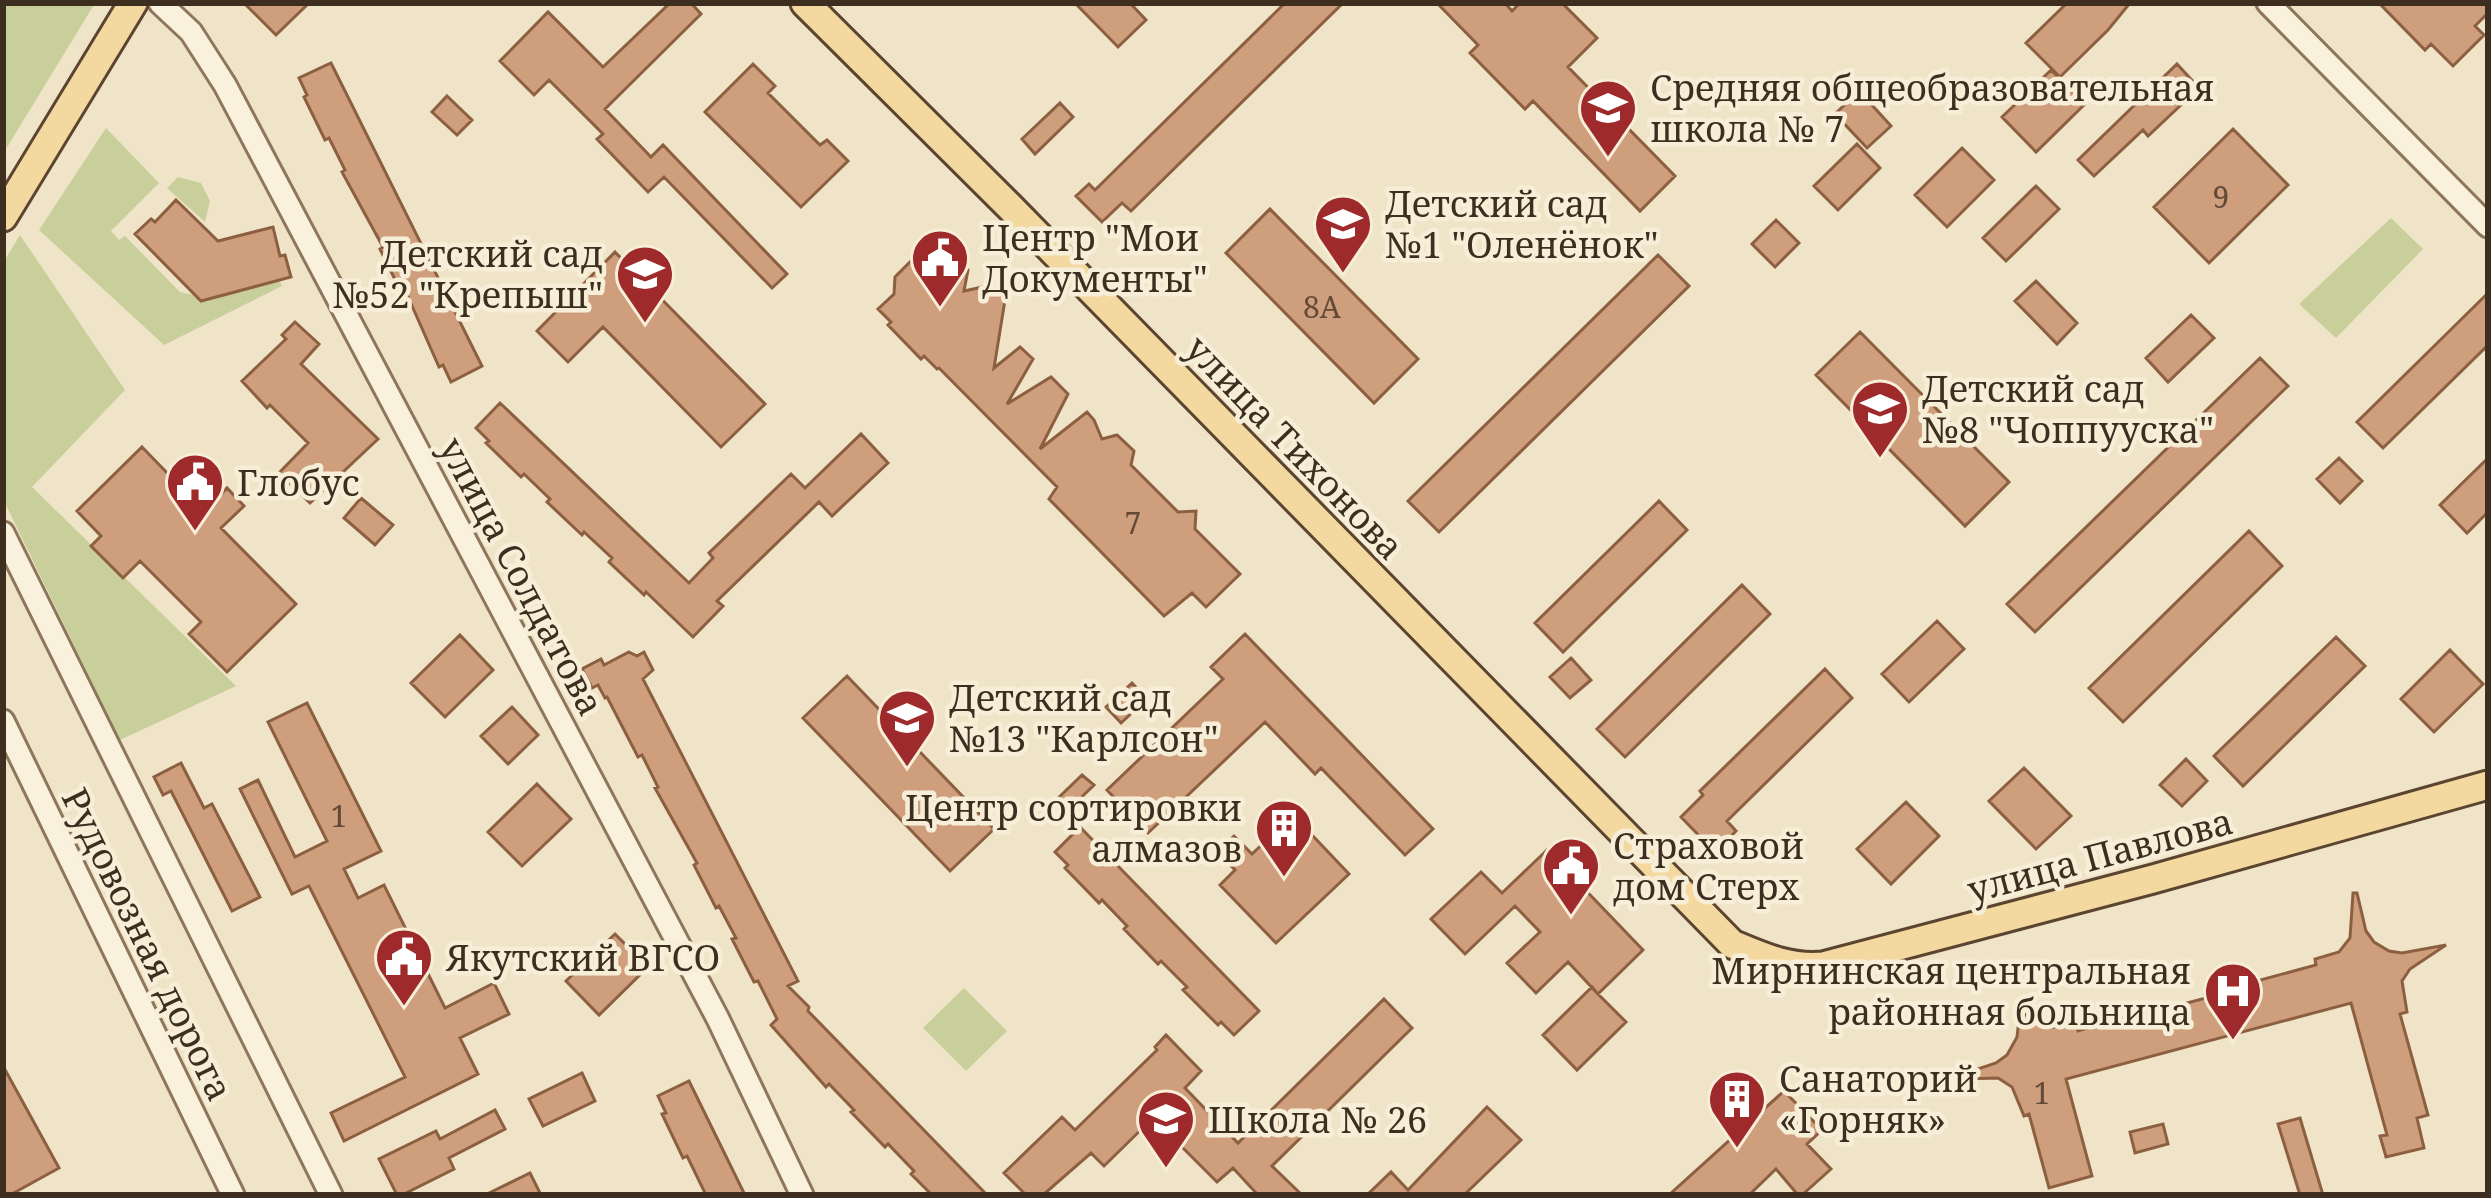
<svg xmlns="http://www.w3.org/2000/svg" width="2491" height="1198" viewBox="0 0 2491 1198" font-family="'Noto Serif',serif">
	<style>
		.green { fill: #c9cf9b }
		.building { fill: #cf9f7d; stroke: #8d5f41; stroke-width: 3 }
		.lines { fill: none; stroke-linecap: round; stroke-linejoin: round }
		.minor-casing { stroke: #8d765c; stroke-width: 27 }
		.major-casing { stroke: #5b4430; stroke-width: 33 }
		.minor { stroke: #faf1dc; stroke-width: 21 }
		.major { stroke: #f3d9a0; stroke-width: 27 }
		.labels { text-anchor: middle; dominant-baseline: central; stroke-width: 9; stroke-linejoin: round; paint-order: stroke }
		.number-label { font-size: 30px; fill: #624a37 }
		.poi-label { font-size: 36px; fill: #3d2e20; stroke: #f7eed8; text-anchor: start }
		.street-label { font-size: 36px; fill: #3d2e20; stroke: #f7eed8 }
	</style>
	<rect width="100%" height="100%" fill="#f0e4c8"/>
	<path class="green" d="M3,3h92l-92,151z
		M106,128l53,55 -48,48 8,9 6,-4 55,56 27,6 71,-20 4,8 -118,59 -125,-115z
		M178,177l23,6 9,18 -5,21 -38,-34z
		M2391,218l32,31 -87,89 -37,-34z
		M20,235l105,155 -93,97 204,199 -116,54 -117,-241v-236z
		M964,988l43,43 -41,40 -43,-43z"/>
	<path class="building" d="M244,3h65l-33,32z
		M670,3h21l10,11 -96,95 46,48 12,-12 124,129 -15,14 -108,-111 -16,15 -51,-53 6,-5 -54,-54 -15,15 -34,-34 48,-49 55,55z
		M1075,3h55l16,17 -28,27z
		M1285,3h58l-212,208 -9,-8 -20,19 -26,-26 13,-12 6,6z
		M1437,3h68l7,8 8,-8h42l35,35 -29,29 107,109 -35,35 -107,-110 -8,8 -55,-56 8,-8z
		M2067,3h63l-22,27 -48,47 -34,-34z
		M2379,3h109v10l-13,13 9,9 -31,31 -22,-22 -6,6z
		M331,63l151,303 -31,16 -8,-17 -4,2 -34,-77 -4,2 -21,-43 3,-2 -41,-75 3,-2 -16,-32 -4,2 -21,-43 3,-2 -8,-17z
		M753,64l22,22 -7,7 52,52 7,-5 21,21 -47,46 -96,-95z
		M2177,64l22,24 -51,48 -5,-6 -49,46 -16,-16z
		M2051,70l34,34 -49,48 -34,-35z
		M1859,91l32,35 -24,22 -32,-34z
		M447,96l25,24 -15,15 -25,-23z
		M1060,103l13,14 -38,37 -13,-15z
		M2233,129l55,56 -79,78 -55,-56z
		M1857,144l23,24 -42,42 -24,-24z
		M1962,148l32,32 -47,47 -32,-32z
		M2036,186l23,23 -53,52 -23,-23z
		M176,200l42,41 55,-14 7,29 5,-1 6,22 -90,24 -66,-67 16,-15 4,3z
		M1270,209l148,150 -44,44 -148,-150z
		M1776,220l23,23 -24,24 -23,-23z
		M950,251l18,19 -4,21 28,-6 13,15 -11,68 26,-21 13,12 -26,45 44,-27 17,17 -28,55 47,-37 7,8 8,19 15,-4 17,16 -3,14 47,47 18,-1 -1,18 45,45 -34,33 -14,-14 -28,23 -115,-117 8,-12 -118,-119 -2,1 -13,-13 -3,3 -33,-34 3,-3 -13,-13 16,-15 1,-17 25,-25 14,14z
		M615,252l150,152 -44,43 -118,-120 -35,35 -31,-31z
		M1658,255l31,31 -250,246 -31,-31z
		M2036,281l41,42 -20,21 -42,-43z
		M2488,293v52l-105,103 -26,-26z
		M2191,315l23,23 -46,44 -22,-24z
		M295,322l24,22 -18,20 77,75 -68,64 -31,-30 29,-30 -38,-38 -3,3 -25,-27 44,-42 -4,-4z
		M1860,332l149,150 -44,44 -149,-151z
		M2260,358l28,28 -253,246 -28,-28z
		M500,403l189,180 24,-25 -4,-5 82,-79 14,14 56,-54 27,29 -56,53 -13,-14 -102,99 6,5 -30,31 -47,-45 -2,3 -35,-33 3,-4 -28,-26 -2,3 -35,-33 3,-3 -26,-25 -3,3 -35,-34 3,-2 -13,-13z
		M142,447l62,64 23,-23 17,18 -23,22 75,76 -69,68 -38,-38 12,-12 -61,-61 -17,17 -32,-32 10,-10 -24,-25z
		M2339,458l23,23 -22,22 -23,-24z
		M2488,458v54l-21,21 -27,-28z
		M361,498l32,27 -18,20 -31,-27z
		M1659,501l28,29 -124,122 -28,-29z
		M2249,531l33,35 -159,156 -34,-34z
		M1742,585l28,29 -145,143 -28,-28z
		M1937,621l27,28 -55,53 -27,-28z
		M1245,634l188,195 -28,26 -84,-87 -6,6 -50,-52 -117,111 -41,-43 116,-111 -12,-12z
		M460,635l33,35 -48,47 -34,-34z
		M2336,637l29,29 -122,120 -29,-30z
		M2450,650l33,34 -49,48 -33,-33z
		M629,652l8,4 7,-4 9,18 -10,9 155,302 -10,5 21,21 -1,4 179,184h-55l-21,-21 3,-3 -26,-27 -3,3 -34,-35 3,-2 -25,-26 -3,3 -55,-62 6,-6 -19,-38 -4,1 -22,-43 4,-1 -17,-32 -3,2 -22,-43 3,-2 -42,-75 3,-1 -16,-32 -4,2 -31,-60 -2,1 -7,-13 -6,3 -10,-19 19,-10 3,6z
		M1571,658l20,22 -21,18 -20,-21z
		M1825,669l27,29 -125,123 9,10 -21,21 -34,-35 22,-22 -3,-4z
		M847,676l147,153 -44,42 -147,-153z
		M1132,683l15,16 -26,24 -15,-16z
		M307,703l74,148 -37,18 14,29 26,-13 61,123 49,-25 15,31 -49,24 18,36 -134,67 -13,-28 74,-36 -96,-191 -17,8 -52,-105 18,-9 37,77 32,-16 -59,-119z
		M512,707l26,28 -30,29 -27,-28z
		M2186,759l21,22 -25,25 -22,-21z
		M181,763l23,45 8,-4 48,93 -28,14 -61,-120 -8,4 -9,-18z
		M2024,768l47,48 -35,33 -47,-48z
		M1082,775l12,10 -29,28 -11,-11z
		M537,784l34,35 -49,47 -34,-34z
		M1906,802l33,34 -48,48 -34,-35z
		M1293,815l56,59 -73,69 -56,-58 15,-15 -17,-18 16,-16 18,18z
		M1080,827l179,184 -25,24 -13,-13 -3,3 -35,-35 4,-3 -26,-26 -3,3 -34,-35 3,-3 -25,-26 -3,3 -34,-35 3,-3 -13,-13z
		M1547,850l96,100 -45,44 28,28 -49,48 -34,-35 49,-48 5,6 -29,-31 -32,31 -29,-30 33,-31 -25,-26 -50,48 -34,-35 50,-47 21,21z
		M2353,893h4l9,38 8,11 15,9 13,2 44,-8 -36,24 -8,12 5,31 -7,2 28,101 -11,3 7,30 -38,9 -6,-21 7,-1 -36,-132 -285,76 26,97 -43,12 -20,-74 -5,2 -12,-29 -14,-9 -37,1 -1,-4 36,-12 11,-8 10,-18 3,-26 26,17 30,-4 2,7 93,-27 1,3 34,-9 -1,-3 111,-30 -1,-6 24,-7 11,-14z
		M615,934l33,33 -49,48 -33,-34z
		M1384,999l28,29 -140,138 30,29h-44l-25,-27 -16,14 -64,-64 -49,48 -13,-13 -48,42h-17l-22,-22 58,-56 13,13 82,-80 -2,-3 11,-12 35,36 -16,17 53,55z
		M3,1066l56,102 -49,27h-7z
		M582,1073l13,28 -52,25 -14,-27z
		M689,1081l56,114h-39l-19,-39 -4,2 -21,-44 4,-1 -8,-17z
		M1784,1091l38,39 -15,14 24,25 -29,26h-4l-22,-26 -27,26h-80z
		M1487,1107l34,33 -57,55h-97l24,-23 17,18z
		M495,1110l10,19 -56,29 5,11 -52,26h-5l-18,-36 57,-28 4,8z
		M2300,1118l23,77h-23l-22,-71z
		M2163,1124l5,20 -33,9 -5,-21z
		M530,1173l11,22h-56z"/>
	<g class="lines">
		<g class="minor-casing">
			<path id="minor" d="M160,3l31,29 34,53 493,934 84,176
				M2268,3l220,223
				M3,533l328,662
				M3,721l230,474"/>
		</g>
		<g class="major-casing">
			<path id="major" d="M805,3l204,203 723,738c31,13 57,25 91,22l330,-87 335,-94
				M3,217l130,-214"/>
		</g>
		<use href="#minor" class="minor"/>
		<use href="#major" class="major"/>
	</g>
	<defs>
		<g id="school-pin" transform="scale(3)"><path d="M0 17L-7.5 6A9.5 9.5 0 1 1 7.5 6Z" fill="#9e2a2b" stroke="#f7eed8"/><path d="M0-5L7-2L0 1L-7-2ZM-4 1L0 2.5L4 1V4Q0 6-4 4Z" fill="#fff"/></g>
		<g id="civic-pin" transform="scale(3)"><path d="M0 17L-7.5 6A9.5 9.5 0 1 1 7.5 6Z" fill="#9e2a2b" stroke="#f7eed8"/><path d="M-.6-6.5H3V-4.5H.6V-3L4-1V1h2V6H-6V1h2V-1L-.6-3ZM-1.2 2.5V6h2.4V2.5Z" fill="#fff"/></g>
		<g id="building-pin" transform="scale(3)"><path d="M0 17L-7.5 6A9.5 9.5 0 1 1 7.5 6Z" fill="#9e2a2b" stroke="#f7eed8"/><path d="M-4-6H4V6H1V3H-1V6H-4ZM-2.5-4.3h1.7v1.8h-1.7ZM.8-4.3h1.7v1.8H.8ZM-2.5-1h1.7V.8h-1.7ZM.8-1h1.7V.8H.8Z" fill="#fff"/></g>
		<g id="hospital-pin" transform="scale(3)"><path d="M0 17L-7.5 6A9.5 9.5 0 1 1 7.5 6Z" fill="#9e2a2b" stroke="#f7eed8"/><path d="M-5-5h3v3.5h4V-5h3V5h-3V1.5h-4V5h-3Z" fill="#fff"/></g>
	</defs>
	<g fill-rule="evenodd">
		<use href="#school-pin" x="1608" y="108"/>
		<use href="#school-pin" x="1343" y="224"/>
		<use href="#civic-pin" x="940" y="258"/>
		<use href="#school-pin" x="645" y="274"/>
		<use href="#school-pin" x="1880" y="409"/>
		<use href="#civic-pin" x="195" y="482"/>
		<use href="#school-pin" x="907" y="718"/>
		<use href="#building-pin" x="1284" y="828"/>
		<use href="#civic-pin" x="1571" y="866"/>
		<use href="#civic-pin" x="404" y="957"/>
		<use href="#hospital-pin" x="2233" y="991"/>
		<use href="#building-pin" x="1737" y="1099"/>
		<use href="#school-pin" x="1166" y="1119"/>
	</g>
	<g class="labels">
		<g class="number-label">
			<text x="2221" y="196">9</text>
			<text x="1322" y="306">8А</text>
			<text x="1133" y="522">7</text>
			<text x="339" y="815">1</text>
			<text x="2042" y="1092">1</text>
		</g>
		<g class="poi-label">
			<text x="1650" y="87">Cредняя общеобразовательная<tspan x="1650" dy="41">школа № 7</tspan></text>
			<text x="1385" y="203">Детский сад<tspan x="1385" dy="41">№1 "Оленёнок"</tspan></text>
			<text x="982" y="237">Центр "Мои<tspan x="982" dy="41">Документы"</tspan></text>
			<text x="603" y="253" text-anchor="end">Детский сад<tspan x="603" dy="41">№52 "Крепыш"</tspan></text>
			<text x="1922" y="388">Детский сад<tspan x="1922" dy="41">№8 "Чоппууска"</tspan></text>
			<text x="237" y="482">Глобус</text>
			<text x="949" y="697">Детский сад<tspan x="949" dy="41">№13 "Карлсон"</tspan></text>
			<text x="1242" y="807" text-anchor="end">Центр сортировки<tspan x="1242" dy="41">алмазов</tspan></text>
			<text x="1613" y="845">Страховой<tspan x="1613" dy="41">дом Стерх</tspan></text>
			<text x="446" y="957">Якутский ВГСО</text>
			<text x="2191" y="970" text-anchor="end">Мирнинская центральная<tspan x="2191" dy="41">районная больница</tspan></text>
			<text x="1779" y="1078">Санаторий<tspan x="1779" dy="41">«Горняк»</tspan></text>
			<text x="1208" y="1119">Школа № 26</text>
		</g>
		<g class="street-label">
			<text transform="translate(1295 447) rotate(46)">улица Тихонова</text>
			<text transform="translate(522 576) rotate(62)">улица Солдатова</text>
			<text transform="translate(2100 855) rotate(-15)">улица Павлова</text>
			<text transform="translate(148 944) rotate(64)">Рудовозная дорога</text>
		</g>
	</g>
	<rect width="2491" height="1198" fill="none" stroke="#3d2e20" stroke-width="12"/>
</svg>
